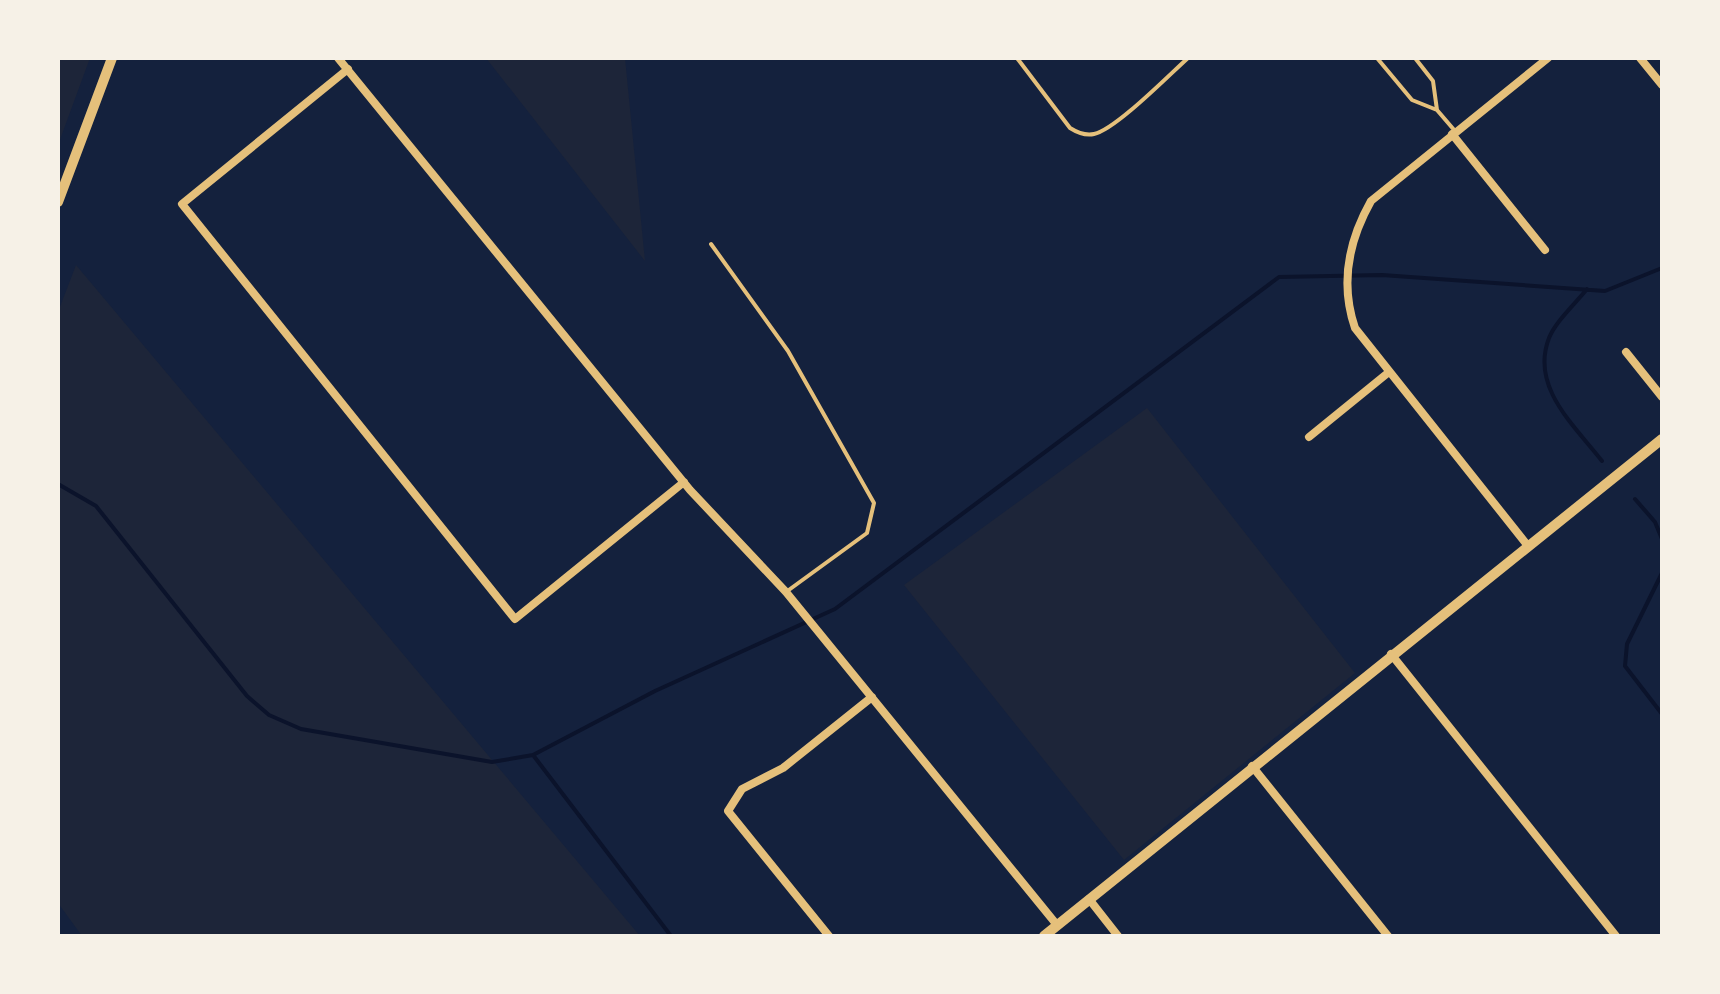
<svg xmlns="http://www.w3.org/2000/svg" width="1720" height="994" viewBox="0 0 1720 994" font-family="'Roboto Condensed',sans-serif">
	<style>
		.green { fill: #1d2539 }
		.lines { fill: none; stroke-linecap: round; stroke-linejoin: round }
		.stream { stroke: #0b132b; stroke-width: 4 }
		.service { stroke: #e5c07b; stroke-width: 4 }
		.minor { stroke: #e5c07b; stroke-width: 8 }
		.tertiary { stroke: #e5c07b; stroke-width: 10 }
	</style>
	<rect width="100%" height="100%" fill="#14213d"/>
	<path class="green" d="M58,58h32l-32,87z
		M486,58h139l20,203z
		M76,265l564,671h-558l-24,-33v-591z
		M1147,408l208,265 -231,187 -220,-275z"/>
	<g class="lines">
		<path class="stream" d="M1587,289c-12,15 -31,32 -38,49 -19,49 25,87 53,123
			M58,484l38,22 151,190 22,19 32,14 191,33 41,-7 122,-64 180,-82 444,-332 103,-2 223,16 57,-23
			M1635,499l20,23 7,17
			M1662,573l-35,71 -2,22 37,48
			M533,755l138,181"/>
		<path class="service" d="M1017,58l53,70c8,5 15,8 24,6 21,-4 75,-59 94,-76
			M1377,58l35,42 25,10 18,21
			M1415,58l18,23 4,29
			M711,244l77,107 86,152 -7,30 -81,59"/>
		<path class="minor" d="M338,58l352,432 96,102 271,333
			M1640,58l22,27
			M348,69l-166,135 333,415 169,-137
			M1452,134l93,116
			M1626,352l36,45
			M1309,437l80,-65
			M1528,546l-173,-218c-15,-44 -6,-88 16,-127l177,-143
			M1391,654l225,282
			M1252,766l136,170
			M1089,899l29,37
			M829,936l-101,-125 14,-22 41,-21 89,-71"/>
		<path class="tertiary" d="M58,202l54,-144
			M1044,936l618,-497"/>
	</g>
	<rect width="1720" height="994" fill="none" stroke="#f6f1e7" stroke-width="120"/>
</svg>
